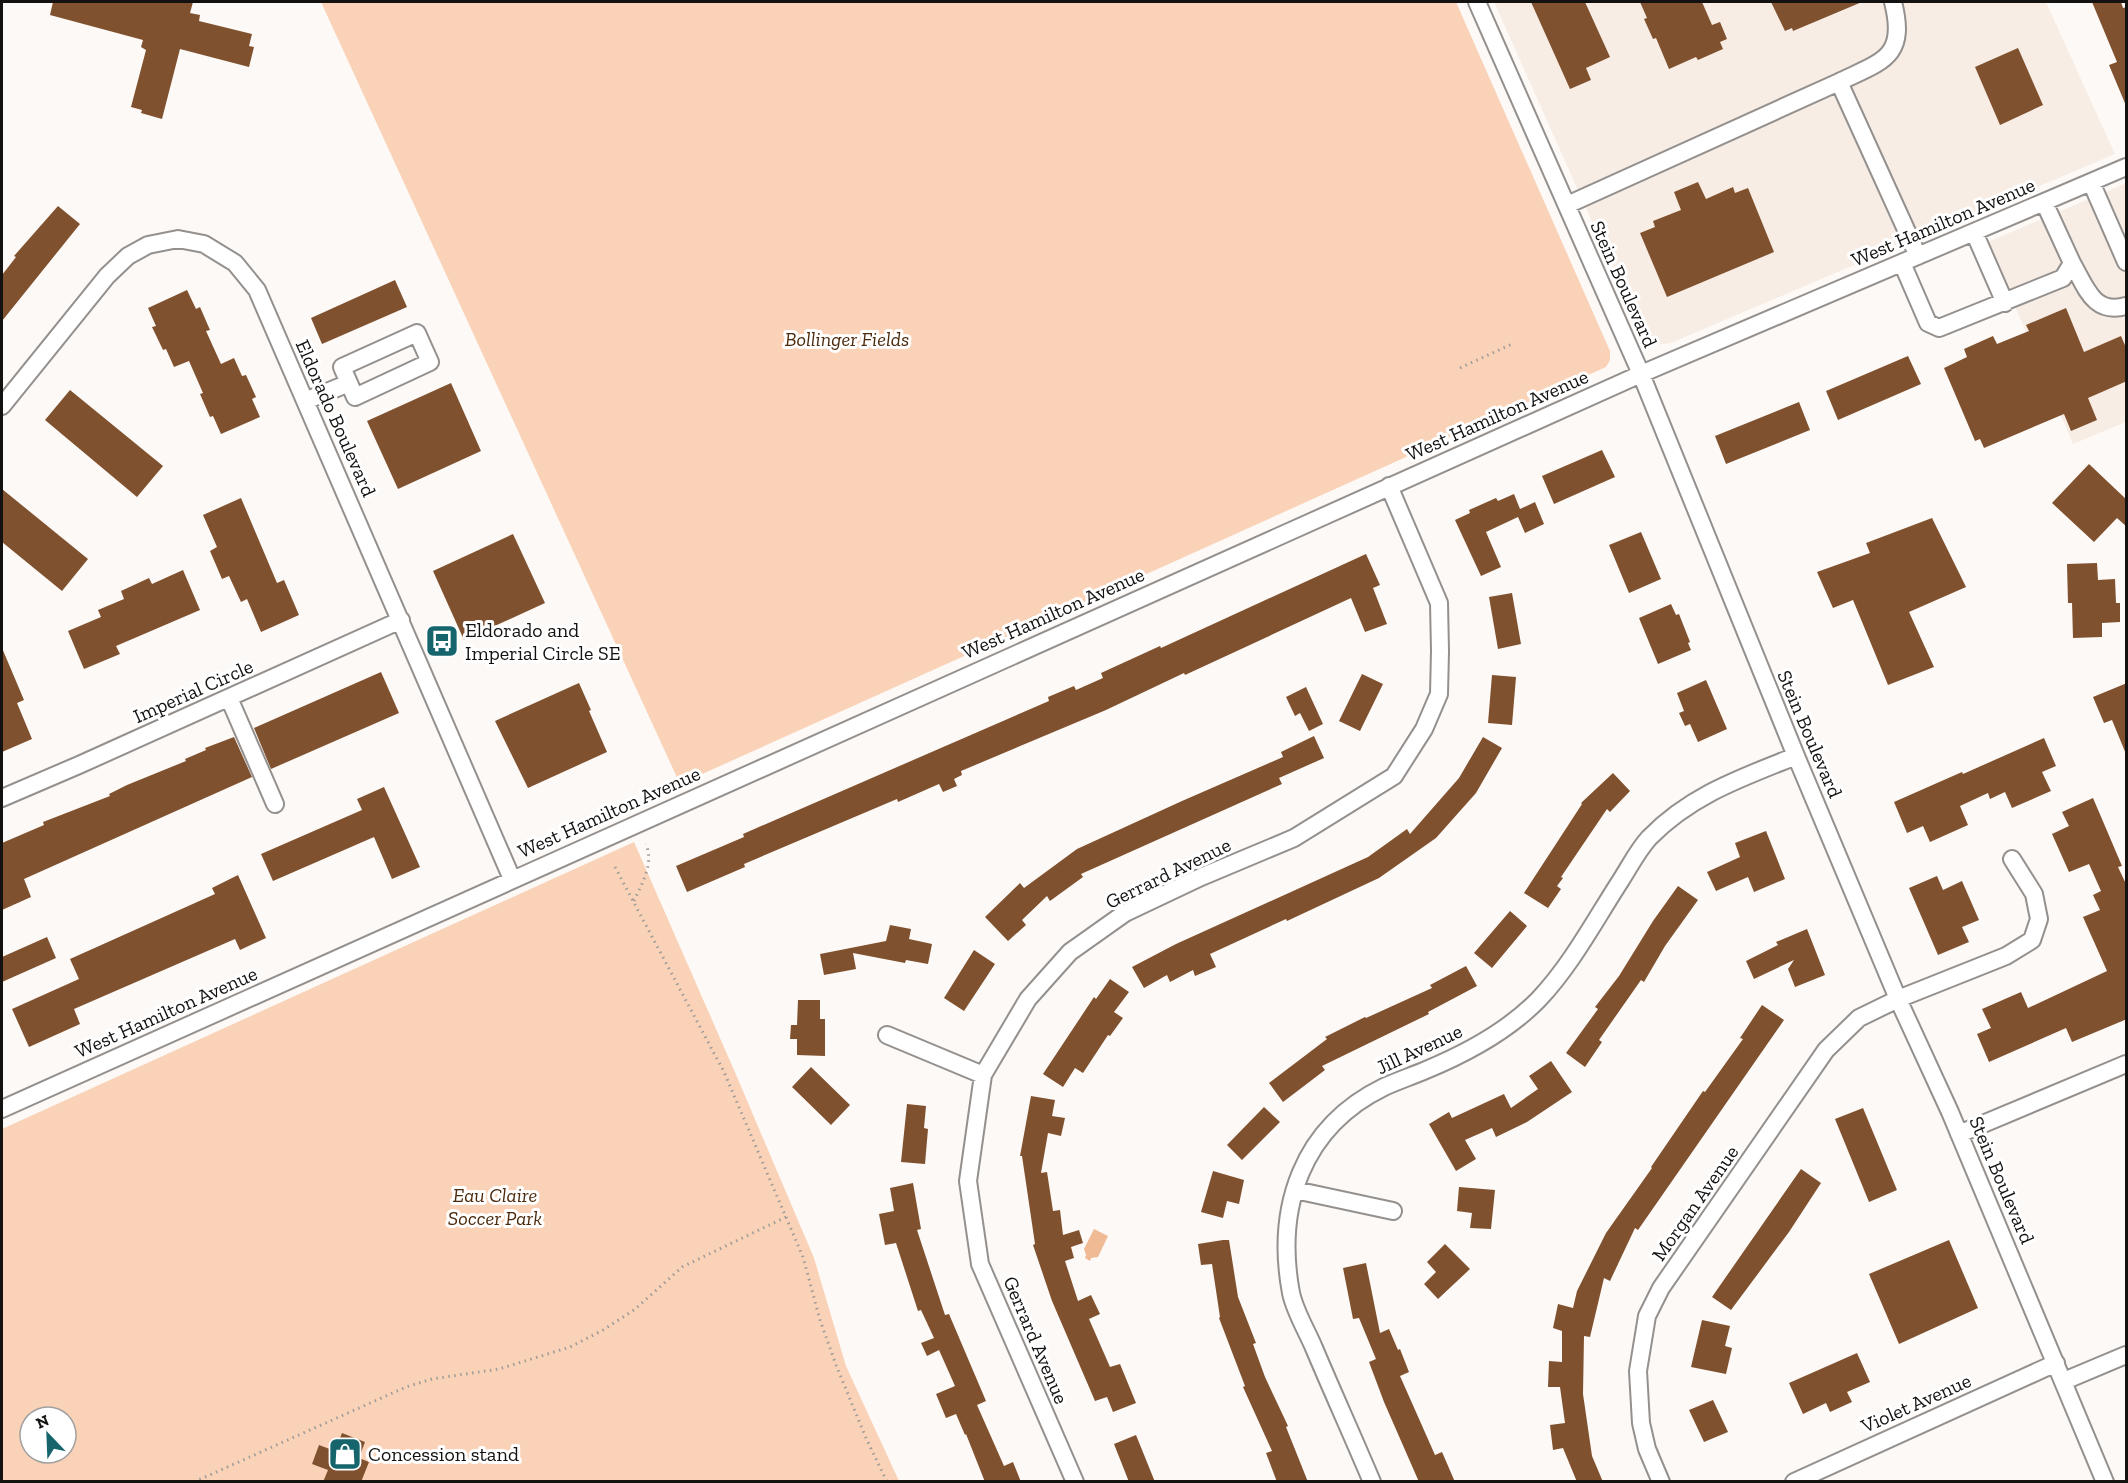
<svg xmlns="http://www.w3.org/2000/svg" width="2128" height="1483" viewBox="0 0 2128 1483" font-family="'Zilla Slab',serif">
	<style>
		.built { fill: #f7ede5 }
		.green { fill: #fad2b7; fill-rule: evenodd }
		.water { fill: #f0ba95 }
		.building { fill: #80512e }
		.lines { fill: none; stroke-linecap: round; stroke-linejoin: round }
		.minor-casing { stroke: #94908e; stroke-width: 20 }
		.path { stroke: #9f9c9a; stroke-width: 3; stroke-dasharray: 1.5 4.5; stroke-linecap: butt }
		.minor { stroke: #fff; stroke-width: 16 }
		.labels { text-anchor: middle; dominant-baseline: central; stroke-width: 6; stroke-linejoin: round; paint-order: stroke }
		.street-label { font-size: 20px; fill: #131211; stroke: #fff }
		.park-label { font-size: 20px; font-style: italic; fill: #4c2a0d; stroke: #fff }
		.poi-label { font-size: 20px; fill: #131211; stroke: #fff; text-anchor: start }
	</style>
	<rect width="100%" height="100%" fill="#fdf9f6"/>
	<path class="built" d="M1494,2h552l69,152 -444,189 -16,2 -10,-6 -6,-12z
		M2126,183v239l-53,22 -85,-202z"/>
	<path class="green" d="M321,2h1135l154,349v9l-4,7 -926,417z
		M634,842l100,228 80,188 32,108 53,115h-897v-352zM30,1417h36v36h-36z"/>
	<path class="water" d="M1094,1229l14,7 -10,21 -7,1 -1,3 -5,-3 1,-3 -2,-6z"/>
	<path class="building" d="M53,2h140l-3,11 10,2 -1,6 53,13 -3,12 5,1 -5,20 -69,-18 -18,70 -21,-6 1,-3 -11,-3 15,-57 -5,-3 2,-7 -93,-25z
		M1531,2h54l25,55 -24,11 5,12 -21,9z
		M1640,2h62l10,23 8,-3 7,17 -7,3 3,7 -25,11 -2,-3 -27,12 -13,-31 -3,1 -9,-20 3,-1z
		M1771,2h91l-69,29 -1,-3 -7,3z
		M2092,2h29l2,6 4,-1v101l-18,-43 8,-3z
		M2018,48l25,57 -43,20 -25,-58z
		M1698,182l8,17 27,-12 2,6 13,-5 26,64 -107,45 -27,-64 15,-6 -2,-6 28,-11 -7,-18z
		M58,206l22,18 -78,97v-46l14,-18 -2,-1z
		M395,280l12,27 -85,37 -11,-26z
		M187,290l9,19 4,-2 10,23 -4,1 15,33 13,-6 8,18 4,-1 10,22 -4,2 8,18 -39,17 -8,-18 -3,1 -10,-23 3,-1 -14,-32 -15,6 -8,-18 -3,1 -11,-23 4,-1 -8,-18z
		M2066,308l18,44 37,-16 6,14v31l-39,17 9,22 -26,11 -7,-17 -80,34 -4,-9 -5,2 -31,-73 23,-11 -3,-8 29,-13 4,8 32,-13 -3,-6z
		M1908,356l13,28 -83,36 -12,-29z
		M451,383l30,68 -83,38 -31,-68z
		M70,390l93,76 -26,31 -92,-77z
		M1799,402l11,28 -84,34 -11,-28z
		M1602,450l13,27 -61,27 -12,-28z
		M2089,464l38,36v27l-10,-9 -23,24 -42,-39z
		M2,489l86,70 -26,32 -60,-49z
		M1514,494l6,15 15,-7 9,22 -19,9 -7,-16 -32,15 15,35 -20,9 -26,-56 15,-7 -1,-3 27,-12 2,3z
		M241,498l36,85 7,-3 15,35 -38,17 -14,-33 -6,3 -12,-26 -7,3 -12,-28 7,-4 -14,-32z
		M1932,518l34,69 -57,25 25,55 -46,18 -35,-85 -20,8 -16,-36 53,-19 -4,-10z
		M1641,532l20,47 -32,14 -20,-48z
		M513,534l32,69 -81,37 -31,-69z
		M1366,554l14,31 -7,3 14,36 -22,8 -14,-34 -166,77 -1,-2 -78,37 -145,61 1,4 -8,4 3,7 -14,6 -4,-8 -41,18 -1,-3 -153,65 1,3 -58,25 -11,-26 68,-29 -1,-3 306,-133 -1,-4 26,-11 2,4 27,-12 -2,-5 59,-27 1,2z
		M2097,563l1,17 17,-1 1,24h4v19l-18,1v14l-29,1 -1,-35h-4l-1,-39z
		M183,570l17,40 -84,36 4,8 -36,15 -16,-38 33,-14 -3,-7 26,-11 -3,-8 28,-13 3,6z
		M1512,593l9,51 -23,5 -9,-52z
		M1671,604l5,11 3,-1 11,28 -2,1 3,7 -33,14 -19,-46z
		M2,648l22,52 -7,3 15,36 -30,13z
		M381,672l18,41 -128,56 -17,-41z
		M1362,674l21,10 -23,47 -21,-10z
		M1492,675l24,2 -4,48 -24,-2z
		M1706,680l21,49 -29,13 -8,-18 -5,2 -6,-13 5,-2 -7,-18z
		M579,683l12,27 -2,1 18,41 -79,36 -33,-67z
		M2127,683v71h-1l-14,-34 -8,3 -11,-26z
		M1306,687l17,37 -14,7 -9,-18 -5,3 -9,-19z
		M1314,736l10,22 -45,20 3,6 -201,90 2,3 -33,24 -3,-5 -25,24 4,5 -18,16 -23,-24 35,-34 4,5 53,-39 105,-48 101,-44 -2,-5z
		M234,737l18,40 -228,102 7,18 -29,13v-67l42,-18 -1,-3 67,-26 -1,-2 18,-9 59,-24 -1,-2 21,-9 -1,-2z
		M1483,737l19,11 -26,45 -40,45 -57,40 -92,43 -1,-2 -76,35 6,13 -21,9 -2,-6 -23,12 -3,-7 -23,13 -12,-21 44,-23 192,-87 39,-28 3,5 49,-56z
		M2044,738l12,28 -14,6 9,19 -39,17 -7,-16 -15,7 -2,-6 -28,13 8,19 -38,17 -7,-16 -16,7 -13,-31 68,-30 1,2z
		M1613,773l17,18 -20,21 -3,-3 -46,68 2,1 -6,8 4,3 -13,19 -24,-15 58,-89 -1,-1z
		M384,787l36,80 -28,12 -18,-42 -101,44 -12,-27 101,-44 -5,-11z
		M2093,798l29,68 -4,1 9,19v133l-55,23 -6,-14 -77,34 -12,-28 14,-6 -9,-19 39,-17 7,16 79,-37 -24,-54 17,-7 -7,-15 8,-4 -12,-27 -20,8 -17,-38 17,-8 -7,-14z
		M1766,831l19,48 -31,13 -6,-15 -32,14 -9,-19 33,-15 -5,-14z
		M238,875l28,63 -26,12 -5,-11 -161,70 6,15 -51,23 -17,-38 67,-30 -9,-20 145,-65 -3,-6z
		M1937,876l6,14 19,-9 17,39 -17,7 7,15 -31,13 -29,-67z
		M1678,886l20,14 -33,46 -21,36 -3,-2 -42,60 3,2 -17,25 -19,-14 32,-44 -3,-2 24,-31 34,-55z
		M1510,911l17,15 -35,42 -18,-15z
		M890,925l21,4 -2,10 23,5 -4,20 -22,-4 -1,3 -52,-10 3,16 -32,6 -4,-21 66,-13z
		M1807,929l18,46 -30,12 -7,-18 6,-9 -40,19 -8,-18 32,-16 -2,-3z
		M47,937l9,21 -54,24v-25z
		M974,950l21,14 -31,47 -20,-13z
		M1466,966l11,20 -49,26 1,2 -107,52 3,4 -42,32 -14,-19 58,-44 -2,-2 40,-20 1,1 66,-30 -2,-3z
		M1110,979l19,13 -15,20 9,6 -13,18 -2,-1 -25,38 -8,-5 -12,19 -20,-13 51,-77 2,2z
		M798,1000h22v19h5v37l-28,-1v-16h-7l1,-14h6z
		M1762,1005l22,15 -146,210 -3,-2 -25,53 -6,-3 -14,59 -6,-1 -1,58 9,62 11,26h-26l-14,-34 -10,2 -3,-25 15,-2 -5,-36h-12l1,-26 13,1v-31l-9,-3 5,-24 15,4 4,-17 29,-58 46,-65 -1,-1 52,-76 2,1 38,-53 -3,-1z
		M1551,1061l21,31 -45,30 -31,15 -4,-9 -27,12 11,19 -20,12 -27,-47 20,-12 3,6 52,-24 7,14 27,-19 -9,-13z
		M811,1067l39,38 -19,20 -39,-38z
		M1031,1096l24,4 -3,16 13,2 -4,18 -13,-3 -7,40 6,-1 6,39 7,-1 3,25 16,-5 4,13 -12,4 3,11 -9,3 13,40 13,-6 9,19 -11,5 21,48 10,-3 16,39 -23,9 -6,-15 -12,4 -43,-100 -19,-56 2,-1 -13,-88h-2z
		M907,1104l19,2 -2,22 4,1 -3,35 -24,-2z
		M1264,1107l16,15 -38,38 -15,-15z
		M1863,1108l34,82 -28,12 -34,-83z
		M1801,1169l20,14 -32,49 -58,78 -19,-13z
		M1213,1171l31,9 -5,24 -12,-3 -4,17 -22,-6z
		M913,1183l8,46 -4,1 28,85 4,-1 37,87 -9,4 27,61 9,-4 8,20h-36l-19,-48 -1,1 -9,-21 -10,4 -10,-24 19,-8 -16,-36 -12,6 -6,-13 13,-5 -13,-28 -3,1 -22,-68 -11,2 -6,-31 15,-3 -4,-23z
		M1459,1187l36,3 -4,39 -21,-1 2,-15 -15,-2z
		M1223,1240h6l9,57 18,46 -3,1 12,33 23,49 -2,1 22,55h-31l-11,-29 6,-2 -29,-64 2,-1 -26,-68 1,-1 -8,-53 -11,1 -3,-21z
		M1949,1240l29,68 -79,36 -30,-70z
		M1445,1244l25,25 -32,30 -14,-15 12,-12 -9,-10z
		M1366,1263l14,70 9,-4 9,21 2,-1 9,23 -9,4 35,79 7,-3 13,30h-36l-35,-80 -15,-40 7,-3 -17,-41 -6,1 -10,-51z
		M1702,1320l28,6 -5,20 7,2 -6,26 -35,-7z
		M1857,1353l13,29 -23,10 5,10 -22,10 -4,-9 -23,11 -14,-31z
		M1713,1400l15,32 -24,10 -15,-32z
		M342,1433l23,9 -6,16 10,4 -8,20h-38l5,-12 -16,-6 7,-19 16,6z
		M1136,1435l19,47h-26l-15,-38z"/>
	<g class="lines">
		<g class="minor-casing">
			<path id="minor" d="M1477,2l164,372 155,382 102,243 52,113 155,370
				M1839,82c44,-21 68,-25 54,-80
				M2091,182l35,80
				M1567,205l272,-123 79,174
				M1974,232l31,71
				M1902,263l26,60 11,5 124,-50 9,-15 -28,-61
				M2072,263c14,24 21,52 54,43
				M305,401l44,-18 6,14 75,-35 -13,-29 -75,34 7,16
				M2,406l105,-130 21,-20 20,-11 30,-6 26,5 31,19 22,27 255,589
				M229,698l46,106
				M2,798l77,-33 322,-145
				M887,1035l96,40
				M2,1109l1639,-735 485,-207
				M1959,1134l167,-70
				M1295,1190l98,21
				M2064,1381l62,-26
				M1075,1482l-95,-218 -12,-83 15,-106 45,-76 42,-47 55,-39 76,-36 93,-39 100,-62 30,-47 15,-35 1,-43 -1,-48 -50,-117
				M1372,1482c-19,-45 -39,-89 -58,-134 -7,-17 -19,-36 -23,-55 -16,-86 11,-166 93,-206 13,-6 28,-11 42,-17 41,-17 82,-39 113,-71 33,-35 56,-79 82,-119 9,-14 17,-30 28,-42 42,-43 92,-60 147,-82
				M1661,1482l-14,-33 -6,-26 -3,-52 9,-55 14,-28 165,-238 33,-32 39,-19 108,-43 26,-16 7,-21 -5,-25 -22,-35
				M1794,1482l262,-119"/>
		</g>
		<path class="path" d="M1460,368l52,-24
			M615,867l109,205 79,185 17,63 16,45 30,73 21,44
			M634,901c8,-18 20,-37 12,-57
			M194,1482l212,-95 26,-8 67,-10 71,-22 33,-17 31,-20 48,-43 104,-50"/>
		<use href="#minor" class="minor"/>
	</g>
	<defs>
		<g id="bus-square" transform="scale(1.725)"><rect x="-9" y="-9" width="18" height="18" rx="4" fill="#16646c" stroke="#fff"/><path d="M-5-6H5V4H4V6H2V4H-2V6H-4V4H-5ZM-3.5-4V0h7V-4ZM-3.5 1.2v1.5H-2V1.2ZM2 1.2v1.5H3.5V1.2Z" fill="#fff"/></g>
		<g id="shop-square" transform="scale(1.725)"><rect x="-9" y="-9" width="18" height="18" rx="4" fill="#16646c" stroke="#fff"/><path d="M-5-2.5h2.3a2.7 3.5 0 0 1 5.4 0H5L5.5 6h-11ZM-1.5-2.5h3a1.5 2.3 0 0 0-3 0Z" fill="#fff"/></g>
	</defs>
	<g fill-rule="evenodd">
		<use href="#bus-square" x="442" y="641"/>
		<use href="#shop-square" x="345" y="1454"/>
	</g>
	<g class="labels">
		<g class="street-label">
			<text transform="translate(1943 222) rotate(-23)">West Hamilton Avenue</text>
			<text transform="translate(1624 284) rotate(66)">Stein Boulevard</text>
			<text transform="translate(1497 415) rotate(-24)">West Hamilton Avenue</text>
			<text transform="translate(336 418) rotate(66)">Eldorado Boulevard</text>
			<text transform="translate(1053 613) rotate(-24)">West Hamilton Avenue</text>
			<text transform="translate(193 691) rotate(-24)">Imperial Circle</text>
			<text transform="translate(1810 734) rotate(67)">Stein Boulevard</text>
			<text transform="translate(609 812) rotate(-24)">West Hamilton Avenue</text>
			<text transform="translate(1168 873) rotate(-26)">Gerrard Avenue</text>
			<text transform="translate(166 1012) rotate(-24)">West Hamilton Avenue</text>
			<text transform="translate(1419 1049) rotate(-25)">Jill Avenue</text>
			<text transform="translate(2002 1180) rotate(67)">Stein Boulevard</text>
			<text transform="translate(1695 1203) rotate(-55)">Morgan Avenue</text>
			<text transform="translate(1036 1340) rotate(67)">Gerrard Avenue</text>
			<text transform="translate(1916 1403) rotate(-24)">Violet Avenue</text>
		</g>
		<g class="park-label">
			<text x="847" y="339">Bollinger Fields</text>
			<text x="495" y="1195">Eau Claire<tspan x="495" dy="23">Soccer Park</tspan></text>
		</g>
		<g class="poi-label">
			<text x="465" y="630">Eldorado and<tspan x="465" dy="23">Imperial Circle SE</tspan></text>
			<text x="368" y="1454">Concession stand</text>
		</g>
	</g>
	<rect width="2128" height="1483" fill="none" stroke="#131211" stroke-width="6"/>
	<g transform="translate(48 1435) rotate(337)"><circle r="28" fill="#ffffff" stroke="#a1a0a0" stroke-width="1.5"/>
	<path d="M0-4.5L10 22L0 15L-10 22Z" fill="#16646c"/>
	<text y="-9" font-size="16" font-weight="bold" text-anchor="middle" fill="#131211">N</text>
	</g>
</svg>
